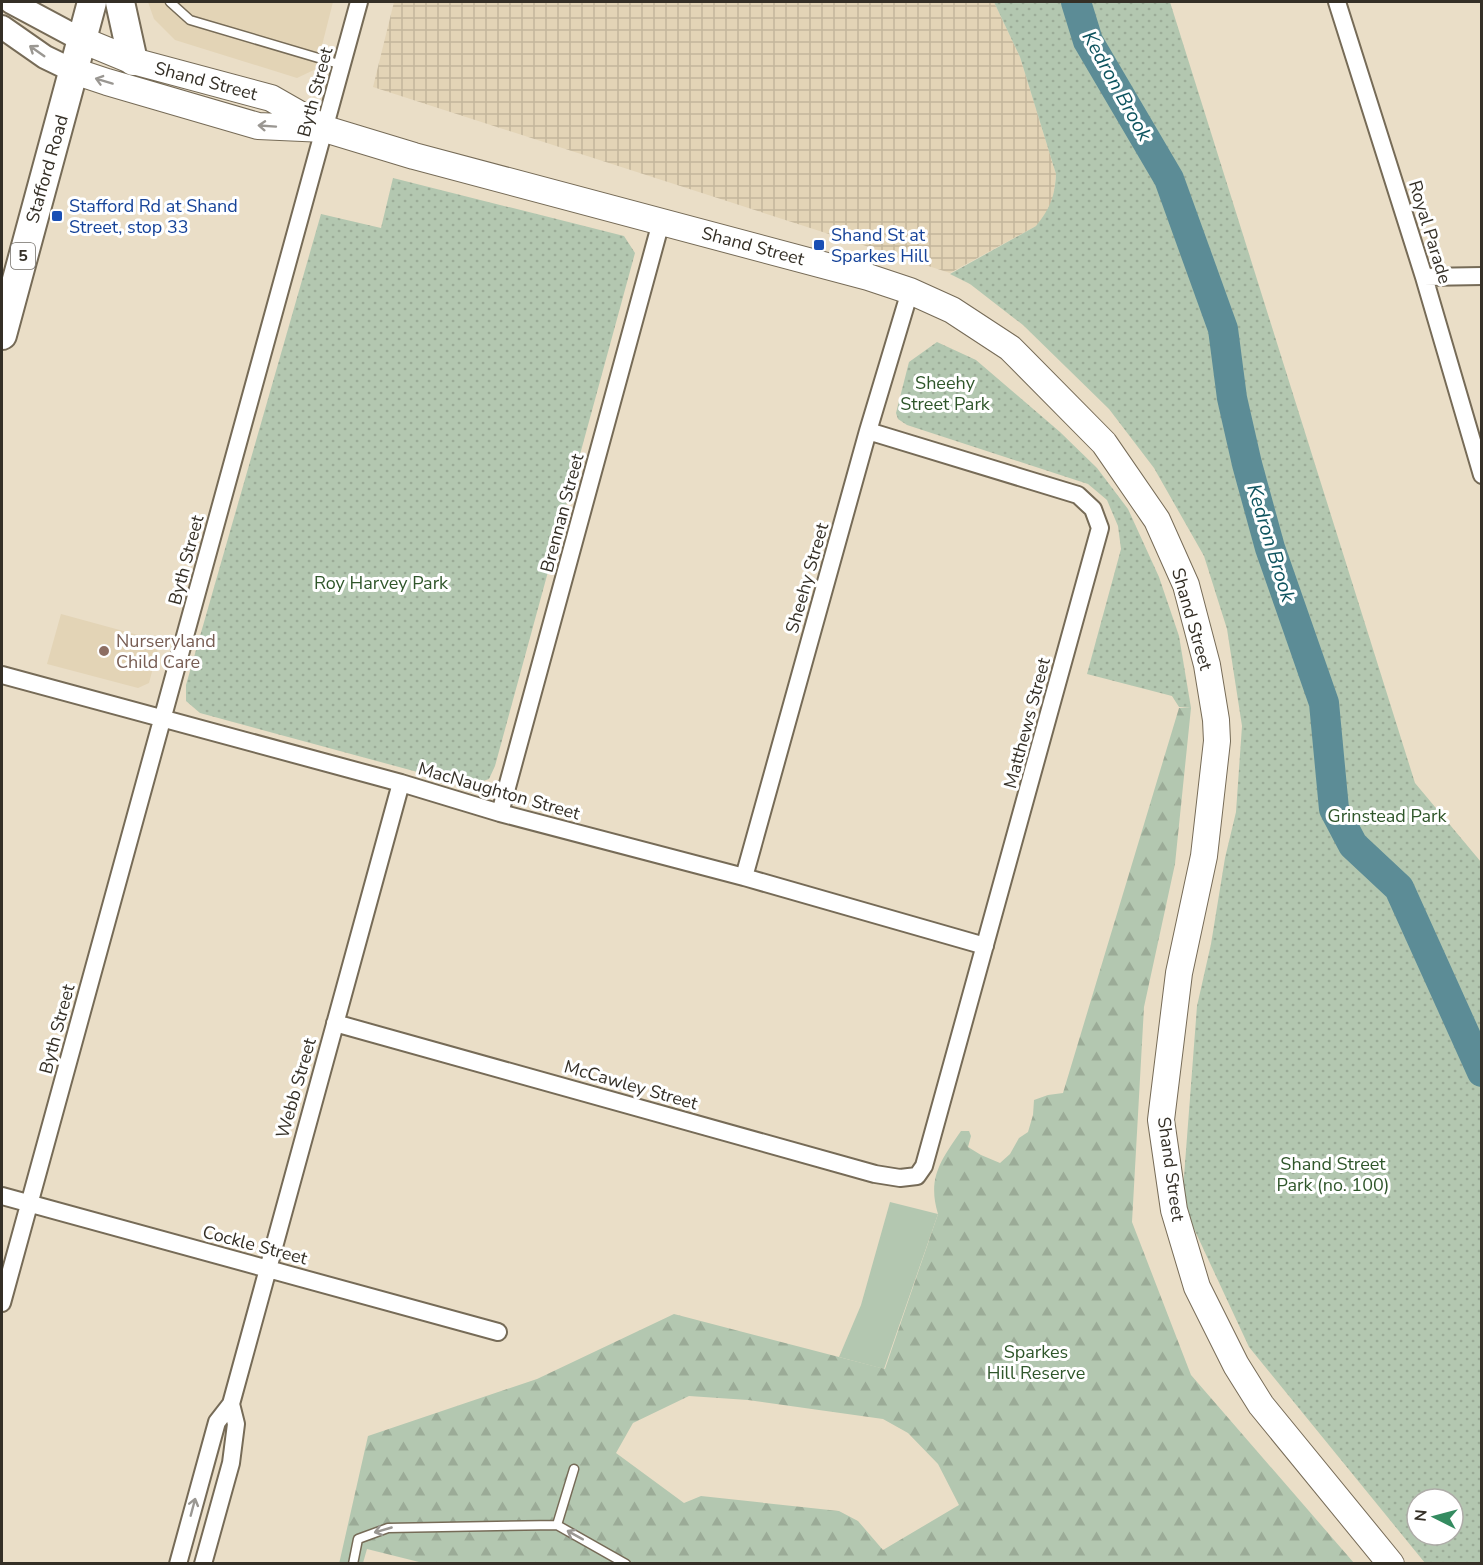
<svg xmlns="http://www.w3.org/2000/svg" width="1483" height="1565" viewBox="0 0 1483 1565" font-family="'Nunito Sans',sans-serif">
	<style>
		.built { fill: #e3d4b6 }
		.industrial { fill: url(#industrial-grid) }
		.grass { fill: #b3c7b0 }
		.forest { fill: url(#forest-firs); fill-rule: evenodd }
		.park { fill: url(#park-dots); fill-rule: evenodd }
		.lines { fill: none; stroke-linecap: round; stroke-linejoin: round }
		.river { stroke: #5c8c96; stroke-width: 30 }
		.lane-casing { stroke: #766b57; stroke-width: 11 }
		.street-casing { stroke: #766b57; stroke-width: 20 }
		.secondary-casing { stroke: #766b57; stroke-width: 26 }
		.primary-casing { stroke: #766b57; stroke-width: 28 }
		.highway-casing { stroke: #766b57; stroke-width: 32 }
		.lane { stroke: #fff; stroke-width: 8 }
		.street { stroke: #fff; stroke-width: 16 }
		.secondary { stroke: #fff; stroke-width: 22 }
		.primary { stroke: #fff; stroke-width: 26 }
		.highway { stroke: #fff; stroke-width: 28 }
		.oneway { stroke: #9a9792 }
		.transit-dot { fill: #1a4fb4; stroke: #fff; stroke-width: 2 }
		.education-dot { fill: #8d6e63; stroke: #fff; stroke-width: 2 }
		.labels { text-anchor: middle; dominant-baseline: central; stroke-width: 6; stroke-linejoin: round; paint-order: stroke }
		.shield { fill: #fff; stroke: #716d67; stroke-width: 1.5 }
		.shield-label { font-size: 16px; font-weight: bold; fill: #342f26 }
		.street-label { font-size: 18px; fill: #342f26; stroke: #fff }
		.transit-label { font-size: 18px; fill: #164399; stroke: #fff; text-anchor: start }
		.park-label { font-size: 18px; fill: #2f562a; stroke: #fff }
		.education-label { font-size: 18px; fill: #785e54; stroke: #fff; text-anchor: start }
		.water-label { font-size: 20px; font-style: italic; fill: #0e545f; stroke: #fff }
	</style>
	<defs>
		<pattern id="industrial-grid" width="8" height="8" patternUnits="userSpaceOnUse" patternTransform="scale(1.5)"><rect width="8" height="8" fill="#e3d4b6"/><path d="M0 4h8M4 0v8" fill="none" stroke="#c3b69c"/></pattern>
		<pattern id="forest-firs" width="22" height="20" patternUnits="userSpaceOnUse" patternTransform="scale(1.5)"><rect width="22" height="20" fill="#b3c7b0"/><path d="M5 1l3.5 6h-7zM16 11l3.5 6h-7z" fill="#9bab97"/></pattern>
		<pattern id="park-dots" width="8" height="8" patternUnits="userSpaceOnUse" patternTransform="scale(1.5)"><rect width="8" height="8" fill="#b3c7b0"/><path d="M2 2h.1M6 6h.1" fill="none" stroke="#9bab97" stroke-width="1.8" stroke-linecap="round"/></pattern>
	</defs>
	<rect width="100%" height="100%" fill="#eadec7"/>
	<path class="built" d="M148,2h185l-17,67 -19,9 -122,-38 -21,-21z
		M61,614l99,27 -11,42 -11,5 -91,-24z"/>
	<path class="industrial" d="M394,2h600l26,55 36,117 -3,27 -7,13 -10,12 -86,47 -577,-186z"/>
	<path class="grass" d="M890,1202l48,12 -54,155 -45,-12 22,-52z"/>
	<path class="forest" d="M1179,708h12l-16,156 -31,143 -12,215 59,153 163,188 -927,1 -60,-15 -4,14 -24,1 29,-128 169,-57 137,-65 211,55 53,-155c-11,-36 3,-54 23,-83h8l2,5 -3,11 13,8 19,8 10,-9 9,-16 9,-6 5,-17 1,-15 14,-5 15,-2zM689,1396l59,4 135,19 25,14 30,31 21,41 -76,45 -25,-29 -19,-10 -138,-15 -17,7 -68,-50 17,-30z"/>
	<path class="park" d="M994,2h176l245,781 66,79v701h-56l-176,-216 -67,-144 15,-197 14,-62 14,-86 11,-46 6,-86 -15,-97 -23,-73 -50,-88 -45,-59 -86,-84 -53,-41 -20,-10 86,-48c14,-17 19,-30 20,-52l-36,-117zM1417,1499h36v36h-36z
		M393,178l231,58 11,17 -140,513 -6,13 -20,7 -269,-73 -14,-12v-16l135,-471 60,14z
		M937,342l39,18 84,72 37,36 31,41 31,68 20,59 12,72 -12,-1 -7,-11 -85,-22 34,-125 -3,-23 -11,-26 -19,-16 -181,-59 -9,-6 -2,-6 13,-51z"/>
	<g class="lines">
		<path class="river" d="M1076,2l12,39 81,138 54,150 9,69 15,66 23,84 54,155 10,106 19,36 46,43 83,184"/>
		<g class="lane-casing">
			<path id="lane" d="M170,2l20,18 152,45
				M557,1525l17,-56
				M353,1564l5,-25 30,-11 169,-3 69,39"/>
		</g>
		<g class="street-casing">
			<path id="street" d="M1337,2l87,275 58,198
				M1424,277l58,-1
				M2,675l399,108 99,30 244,64 241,69
				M500,813l161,-591
				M744,877l124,-446 42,-140
				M335,1023l540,151 25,4 17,-2 7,-10 176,-638 -7,-19 -15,-14 -210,-64
				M2,1196l496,136
				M2,1303l357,-1301
				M178,1564l39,-142 14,-18 170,-621
				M203,1564l28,-101 5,-39 -5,-20"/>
		</g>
		<g class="secondary-casing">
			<path id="secondary" d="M11,2l71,38
				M2,27l43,30 29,14"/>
		</g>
		<g class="primary-casing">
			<path id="primary" d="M82,40l51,21 138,37 49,28
				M74,71l33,11 151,44 67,3 89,27 454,121 42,14 42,19 58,38 9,9 85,86 53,77 29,65 21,80 9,55 1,21 -13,115 -25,117 -18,147 13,90 23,77 39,78 25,40 130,159"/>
		</g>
		<g class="highway-casing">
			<path id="highway" d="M120,2l13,59
				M2,335l90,-333"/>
		</g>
		<use href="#lane" class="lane"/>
		<use href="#street" class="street"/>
		<use href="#secondary" class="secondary"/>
		<use href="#primary" class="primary"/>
		<use href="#highway" class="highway"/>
	</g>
	<defs><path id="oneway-shaft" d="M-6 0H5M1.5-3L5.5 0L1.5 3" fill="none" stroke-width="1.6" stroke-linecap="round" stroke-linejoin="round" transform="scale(1.5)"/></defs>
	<g class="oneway">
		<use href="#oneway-shaft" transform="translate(37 51) rotate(-145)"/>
		<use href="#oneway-shaft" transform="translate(104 81) rotate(-163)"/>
		<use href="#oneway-shaft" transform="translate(267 126) rotate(-176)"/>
		<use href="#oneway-shaft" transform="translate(193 1507) rotate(-75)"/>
		<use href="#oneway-shaft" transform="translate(383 1530) rotate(164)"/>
		<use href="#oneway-shaft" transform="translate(575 1535) rotate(-151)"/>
	</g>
	<g class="transit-dot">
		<rect x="51" y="210" width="12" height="12" rx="3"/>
		<rect x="813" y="239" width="12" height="12" rx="3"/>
	</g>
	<circle class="education-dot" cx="104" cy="651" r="6"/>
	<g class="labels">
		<rect class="shield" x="11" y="243" width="24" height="26" rx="4.5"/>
		<g class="shield-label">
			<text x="23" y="256">5</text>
		</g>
		<g class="street-label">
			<text transform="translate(206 81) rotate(15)">Shand Street</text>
			<text transform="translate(315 92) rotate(-75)">Byth Street</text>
			<text transform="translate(47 169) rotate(-74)">Stafford Road</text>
			<text transform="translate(1430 232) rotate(73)">Royal Parade</text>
			<text transform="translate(753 246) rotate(15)">Shand Street</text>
			<text transform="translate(562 513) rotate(-75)">Brennan Street</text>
			<text transform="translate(186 560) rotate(-75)">Byth Street</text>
			<text transform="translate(807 578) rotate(-74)">Sheehy Street</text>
			<text transform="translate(1192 619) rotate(74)">Shand Street</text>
			<text transform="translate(1027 723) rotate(-75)">Matthews Street</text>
			<text transform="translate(499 791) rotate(16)">MacNaughton Street</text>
			<text transform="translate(57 1029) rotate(-75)">Byth Street</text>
			<text transform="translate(631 1085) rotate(16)">McCawley Street</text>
			<text transform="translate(296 1088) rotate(-74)">Webb Street</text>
			<text transform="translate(1171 1169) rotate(82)">Shand Street</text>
			<text transform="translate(255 1245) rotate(15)">Cockle Street</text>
		</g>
		<g class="transit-label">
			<text x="69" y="206">Stafford Rd at Shand<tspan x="69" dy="21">Street, stop 33</tspan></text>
			<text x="831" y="235">Shand St at<tspan x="831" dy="21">Sparkes Hill</tspan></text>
		</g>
		<g class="park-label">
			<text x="945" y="383">Sheehy<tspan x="945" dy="21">Street Park</tspan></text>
			<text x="381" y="583">Roy Harvey Park</text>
			<text x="1387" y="816">Grinstead Park</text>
			<text x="1333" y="1164">Shand Street<tspan x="1333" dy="21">Park (no. 100)</tspan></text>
			<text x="1036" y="1352">Sparkes<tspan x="1036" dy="21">Hill Reserve</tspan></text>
		</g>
		<g class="education-label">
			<text x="116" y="641">Nurseryland<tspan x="116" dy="21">Child Care</tspan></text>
		</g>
		<g class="water-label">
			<text transform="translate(1117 86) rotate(61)">Kedron Brook</text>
			<text transform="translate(1271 543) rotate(73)">Kedron Brook</text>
		</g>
	</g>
	<rect width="1483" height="1565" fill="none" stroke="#342f26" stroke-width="6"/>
	<g transform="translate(1435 1517) rotate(276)"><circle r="28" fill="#ffffff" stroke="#aeaca8" stroke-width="1.5"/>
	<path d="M0-4.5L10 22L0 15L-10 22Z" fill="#348b60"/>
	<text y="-9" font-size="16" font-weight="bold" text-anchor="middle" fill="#342f26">N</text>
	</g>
</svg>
